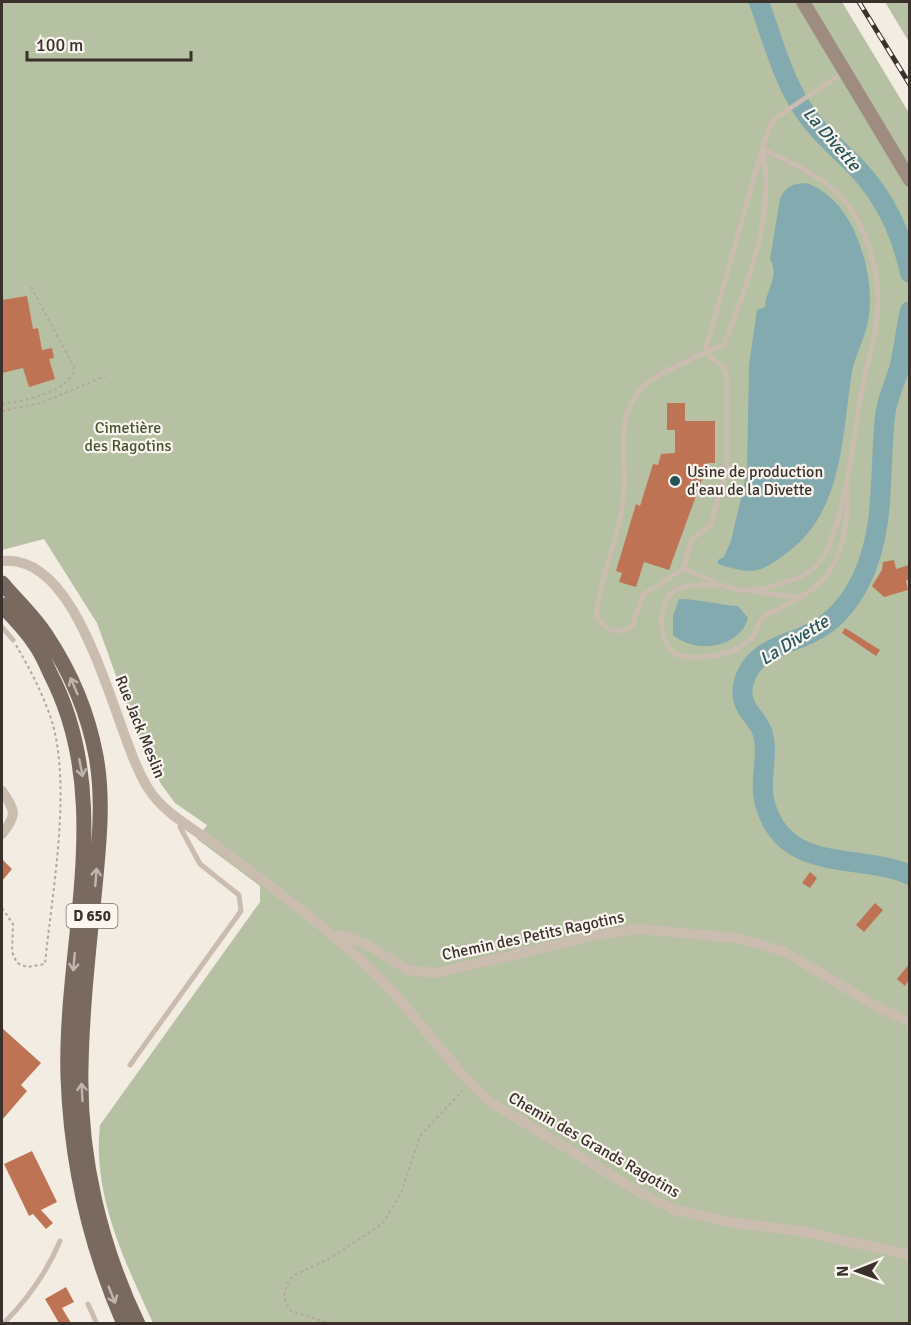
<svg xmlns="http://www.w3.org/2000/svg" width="911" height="1325" viewBox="0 0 911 1325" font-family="Signika,sans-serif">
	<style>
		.green { fill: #b6c1a3 }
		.water { fill: #83aaae }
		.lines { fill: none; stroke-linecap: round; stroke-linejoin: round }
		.river { stroke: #83aaae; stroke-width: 20 }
		.building { fill: #be7355 }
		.path { stroke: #b6a799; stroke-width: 2; stroke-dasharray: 3 3; stroke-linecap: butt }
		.service { stroke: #cabcae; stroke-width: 5 }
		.minor { stroke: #cabcae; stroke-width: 10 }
		.secondary { stroke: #9e8c80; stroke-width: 14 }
		.primary { stroke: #7a695e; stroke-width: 15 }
		.rail-casing { stroke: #3a312c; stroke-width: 5 }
		.rail { stroke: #faf5ef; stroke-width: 3; stroke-dasharray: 9; stroke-linecap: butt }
		.oneway { stroke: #c0b6ae }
		.poi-dot { fill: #245359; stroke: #faf5ef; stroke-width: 2 }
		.labels { text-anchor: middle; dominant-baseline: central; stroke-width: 4.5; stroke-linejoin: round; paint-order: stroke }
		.shield { fill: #faf5ef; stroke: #746c66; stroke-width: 1.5 }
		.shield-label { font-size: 15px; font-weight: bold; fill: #3a312c }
		.park-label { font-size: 16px; fill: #475631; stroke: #faf5ef }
		.poi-label { font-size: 16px; fill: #3a312c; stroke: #faf5ef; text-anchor: start }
		.street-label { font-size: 16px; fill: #3a312c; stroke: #faf5ef }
		.water-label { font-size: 18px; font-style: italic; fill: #245359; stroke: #faf5ef }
	</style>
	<rect width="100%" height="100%" fill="#f2ece2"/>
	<path class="green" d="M2,2h840l67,111v1210h-756c-28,-61 -61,-129 -53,-198l160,-223v-16l-63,-47 10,-14 -32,-22 -14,-19 -23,-47 -41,-114 -53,-84 -42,11z
		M885,2h24v40z"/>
	<path class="water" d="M806,183c48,15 71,92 62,139 -4,19 -15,37 -17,56 -9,61 -9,134 -63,174 -29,22 -35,23 -70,12v-4l6,-3 7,-16 16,-70 2,-106 8,-55 8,-3c1,-18 15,-30 5,-48l10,-60c6,-13 12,-15 26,-16z
		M679,599c21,0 39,6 59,7l10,12c-9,31 -53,36 -75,17v-19z"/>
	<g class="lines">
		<path class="river" d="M759,2c14,38 25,84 51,117 13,18 32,33 47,49 29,31 44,65 53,105
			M910,311c-4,18 -6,36 -10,54 -4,17 -14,34 -15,52 -6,55 1,110 -23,161 -11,23 -28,44 -51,55 -18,9 -39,13 -53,26 -12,11 -20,30 -13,45 4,10 13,17 17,27 8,24 -4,50 3,73 20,71 93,48 145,71"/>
	</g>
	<path class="building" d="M27,296l6,33 5,-1 4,22 10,-2 2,10 -5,1 6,20 -26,8 -6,-19 -21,5v-73z
		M667,403h18v18h30v42h-7l-39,107 -25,-8 -8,25 -17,-5 3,-9 -6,-2 20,-67 4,2 13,-42 5,1 3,-11 14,-1v-23h-8z
		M894,560l2,9 13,-4v15h-3l2,10 -24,7 -12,-11 10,-16 1,-8z
		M845,628l35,22 -4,6 -34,-23z
		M2,859l10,10 -10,12z
		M810,872l7,6 -7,10 -8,-5z
		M875,903l8,7 -19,22 -8,-7z
		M909,964v16l-4,6 -8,-7z
		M2,1028l39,35 -20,22 6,6 -25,29z
		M32,1151l25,51 -16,8 12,13 -7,6 -13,-15 -4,2 -25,-52z
		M66,1287l8,15 -12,6 9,15h-12l-14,-24z"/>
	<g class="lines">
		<path class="path" d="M2,404c20,-3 71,-12 72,-37l-43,-80
			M2,411l39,-8 64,-27
			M2,908l11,16 -1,28 5,11 10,4 18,-3c7,-71 26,-171 8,-239 -8,-27 -23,-56 -37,-80
			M332,1324l-41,-13c-11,-12 -7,-25 3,-36l35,-16 54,-36 18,-30 19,-57 42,-45"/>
		<path class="service" d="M762,149c15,65 -15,135 -38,196l-19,7 19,16 3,8v93l-17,57 -18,13 -9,30 -40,26 -11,31c-15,10 -29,4 -36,-12 5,-40 27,-87 28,-125 2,-32 -8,-64 12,-94 13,-20 48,-31 69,-43l57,-203 8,-23 7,-9 67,-45
			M683,569c42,14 47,30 94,16 12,-4 24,-7 34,-14 32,-23 43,-138 50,-177 6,-32 17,-62 17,-94 0,-27 -8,-55 -20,-79 -20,-40 -59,-54 -96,-72
			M716,585c-14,0 -33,-2 -44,8 -16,13 -14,58 9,63 20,4 55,-1 70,-17 6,-6 7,-18 14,-24 3,-2 9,-3 13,-5 9,-4 18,-11 27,-16 38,-22 43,-65 42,-105
			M756,592l43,6
			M2,627l11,13
			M130,1065l111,-154 -2,-16 -39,-31 -20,-37 3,-5
			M88,1304l9,20
			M3,1324c24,-24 44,-52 57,-83"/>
		<path class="minor" d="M2,561c83,-9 112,175 146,227 16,26 45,40 69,58 50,38 102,75 148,118 46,42 79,96 125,138l154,93 31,15 59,13 66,8 110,24
			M2,791c13,20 16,23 0,43
			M332,936h13l21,8 42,26 28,3 162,-38 40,-6 99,9 48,14 93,55 32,15"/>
		<path class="secondary" d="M803,2l107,178"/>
		<path class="primary" d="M2,583c14,17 32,33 44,52 24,36 42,78 50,121 8,43 3,88 -1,131 -6,60 -13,121 -14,181 -2,88 19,177 57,256
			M2,605c10,12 23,24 32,38 7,9 12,21 17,32 65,126 13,268 17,402 3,85 22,169 56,247"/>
		<g class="rail-casing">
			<path id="rail" d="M859,2l51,83"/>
		</g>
		<use href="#rail" class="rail"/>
	</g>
	<defs><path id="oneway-shaft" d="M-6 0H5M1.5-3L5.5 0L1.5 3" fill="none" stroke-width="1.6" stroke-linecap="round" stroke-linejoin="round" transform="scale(1.5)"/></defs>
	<g class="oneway">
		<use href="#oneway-shaft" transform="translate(74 686) rotate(-113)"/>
		<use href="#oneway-shaft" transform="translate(81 768) rotate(79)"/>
		<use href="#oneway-shaft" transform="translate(96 877) rotate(-85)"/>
		<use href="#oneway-shaft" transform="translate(74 962) rotate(95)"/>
		<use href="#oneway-shaft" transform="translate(82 1092) rotate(-93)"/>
		<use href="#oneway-shaft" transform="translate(112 1295) rotate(68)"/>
	</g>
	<circle class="poi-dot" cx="675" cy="481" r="6"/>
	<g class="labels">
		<rect class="shield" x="66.5" y="904" width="51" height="24" rx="4.5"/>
		<g class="shield-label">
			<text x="92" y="916">D 650</text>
		</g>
		<g class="park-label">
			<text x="128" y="428">Cimetière<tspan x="128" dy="18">des Ragotins</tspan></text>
		</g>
		<g class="poi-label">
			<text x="687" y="472">Usine de production<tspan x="687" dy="18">d'eau de la Divette</tspan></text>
		</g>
		<g class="street-label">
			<text transform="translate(140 727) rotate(68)">Rue Jack Meslin</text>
			<text transform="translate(533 936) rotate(-12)">Chemin des Petits Ragotins</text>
			<text transform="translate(594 1145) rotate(30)">Chemin des Grands Ragotins</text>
		</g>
		<g class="water-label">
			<text transform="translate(832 139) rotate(49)">La Divette</text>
			<text transform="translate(794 640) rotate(-32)">La Divette</text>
		</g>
	</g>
	<rect width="911" height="1325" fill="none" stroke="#3a312c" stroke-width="6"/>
	<g transform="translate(857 1271) rotate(269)" stroke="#faf5ef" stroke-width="4.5" paint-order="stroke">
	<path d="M0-4.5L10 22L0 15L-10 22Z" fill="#3a312c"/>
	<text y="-9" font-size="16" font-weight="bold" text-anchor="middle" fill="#3a312c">N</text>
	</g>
	<path d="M27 51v9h164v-9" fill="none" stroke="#3a312c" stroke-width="3"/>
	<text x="36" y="51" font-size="18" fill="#3a312c" stroke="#faf5ef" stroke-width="4.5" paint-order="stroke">100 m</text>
</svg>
